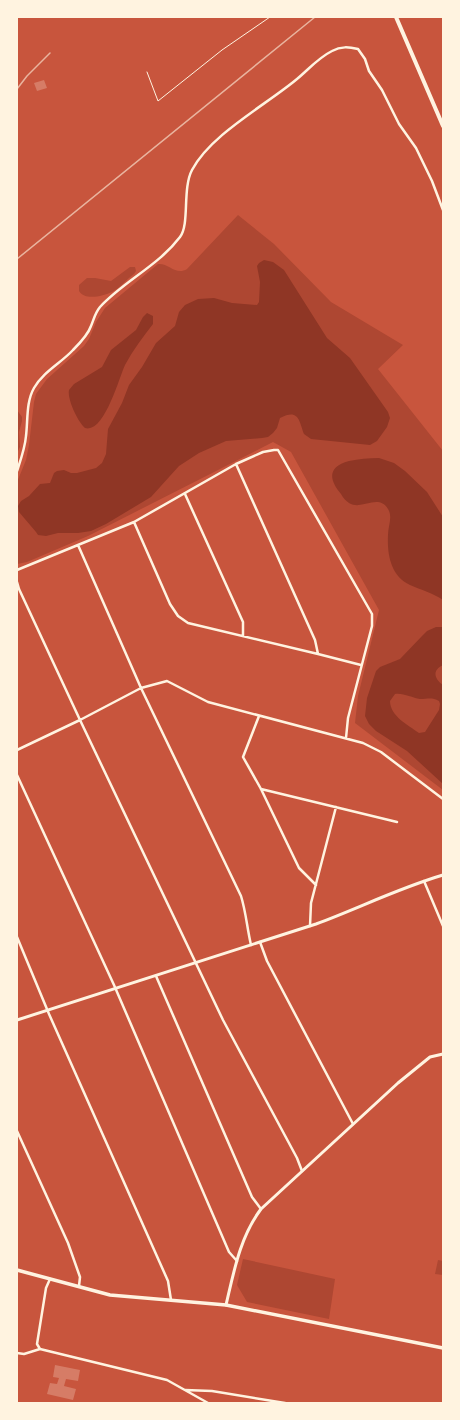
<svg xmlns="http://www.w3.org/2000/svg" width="460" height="1420" viewBox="0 0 460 1420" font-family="'Fira Sans',sans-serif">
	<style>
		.green { fill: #ae4732 }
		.water { fill: #8f3625; fill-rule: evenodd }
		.building { fill: #d67c66 }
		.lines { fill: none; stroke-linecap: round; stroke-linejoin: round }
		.service { stroke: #fff3e0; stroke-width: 1 }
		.minor { stroke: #fff3e0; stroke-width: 2.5 }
		.tertiary { stroke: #fff3e0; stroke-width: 3 }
		.secondary { stroke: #fff3e0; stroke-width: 3.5 }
		.primary { stroke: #fff3e0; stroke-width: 4 }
		.rail { stroke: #e9b49f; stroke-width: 1.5 }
	</style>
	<rect width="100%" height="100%" fill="#c8553d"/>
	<path class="green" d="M238,215l36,29 57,58 72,43 -25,24 65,82v339l-88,-67 3,-27 21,-86 -88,-158 -18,-10 -185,94 -61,26 -10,2v-82l9,-22 3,-15 5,-43 2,-8 11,-15 37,-33 5,-7 7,-17 9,-14 53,-44c11,-1 18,12 29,5z
		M130,267h5l1,4 -2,3c-7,5 -14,14 -22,18 -9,4 -27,9 -33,-1v-6l8,-7h8l16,3z
		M17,410l5,7v4l-3,11 1,15 -3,6z
		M243,1259l92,20 -6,40 -82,-17 -10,-17z
		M438,1260l5,1v14l-8,-1z"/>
	<path class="water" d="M264,260l9,2 11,8 43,68 23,20 38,54 2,6 -3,9 -10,14 -7,4 -59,-6 -7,-5c-5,-13 -5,-26 -24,-16l-3,10 -4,5 -5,4 -6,1 -36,3 -27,12 -20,13 -28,31 -45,27 -15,7 -13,2h-20l-12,3 -8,-1 -2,-3 -17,-20 -1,-6 3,-5 8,-5 11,-12 10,-1 4,-10 3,-2 7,-1 7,3h6l19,-5 6,-5 4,-9 2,-25 14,-26 7,-18 13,-18 14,-24 19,-17 4,-14 6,-7 13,-6 16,-1 18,5 25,2 2,-3 1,-20 -3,-16 2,-3z
		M147,313l6,3v8c-10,13 -20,26 -28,41 -6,13 -21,69 -40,63 -7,-6 -18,-29 -16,-38l5,-6 28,-17 9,-17 25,-20 7,-13z
		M379,458l15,5 11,8 22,21 16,25v83c-10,-7 -22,-10 -33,-15 -19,-9 -23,-30 -22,-50 0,-9 5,-18 0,-26 -10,-16 -26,2 -39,-6 -3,-2 -6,-5 -8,-9 -12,-14 -14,-27 8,-33 10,-2 19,-3 30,-3z
		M436,627h7v38c-11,5 -9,14 0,20v99l-36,-33 -31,-20 -7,-7 -4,-8 2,-18 9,-27 4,-4 20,-8 23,-24 4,-4zM395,694c9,-1 17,4 25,5 8,0 12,-2 19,2l1,3 -1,6 -14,22 -6,1c-11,-8 -29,-17 -29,-32z"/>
	<path class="building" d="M44,80l3,8 -10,3 -3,-8z
		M55,1365l25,5 -2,11 -12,-2 -2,7 12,3 -3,11 -26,-6 3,-11 7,1 2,-6 -6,-1z"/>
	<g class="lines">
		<path class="service" d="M147,72l11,29 64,-51 48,-33"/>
		<path class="minor" d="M236,464l79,176 3,14
			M17,471c4,-12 8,-23 9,-35 2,-16 0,-34 8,-48 9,-16 27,-25 39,-38 7,-7 15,-15 18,-24 3,-7 4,-13 9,-19 24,-26 58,-41 80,-70 10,-13 2,-48 12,-67 19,-36 74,-65 105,-91 12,-10 21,-21 35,-28 9,-5 17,-4 26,-2l7,10 4,12 13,19 17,34 17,24 16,33 11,29
			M185,494l58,128v14
			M134,522l36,82 8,12 10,7 130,31 43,11
			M78,545l63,143 100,208c5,16 6,32 10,49
			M17,570l117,-48 102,-58 27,-12 11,-2h4l94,164v12l-24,92 -2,20
			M17,582l2,7 61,131 143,300 74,138 5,13
			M259,716l-16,41 18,32 38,79 17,17
			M17,750l63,-30 61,-32 26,-7 41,21 155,41 18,9 62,47
			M17,775l97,210 115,267 8,9
			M261,789l136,33
			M424,881l19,45
			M310,926l1,-23 25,-96
			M17,937l32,77 119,267 3,19
			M260,942l7,19 86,163
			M156,976l96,221 9,12
			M17,1131l51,112 12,34 -1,9
			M50,1279l-4,9 -9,56 3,5 127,31 41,23
			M17,1353l7,1 16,-5
			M185,1390l27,1 73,12"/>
		<path class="tertiary" d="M17,1020l299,-96c43,-16 83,-36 127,-49
			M226,1305c8,-34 14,-68 35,-96l137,-126 32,-26 13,-3"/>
		<path class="secondary" d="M17,1270l93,25 116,10 217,43"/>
		<path class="primary" d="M396,17l47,109"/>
		<path class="rail" d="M17,89l10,-13 23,-23
			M17,259l298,-242"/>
	</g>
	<rect width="460" height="1420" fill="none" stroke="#fff3e0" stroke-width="36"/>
</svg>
